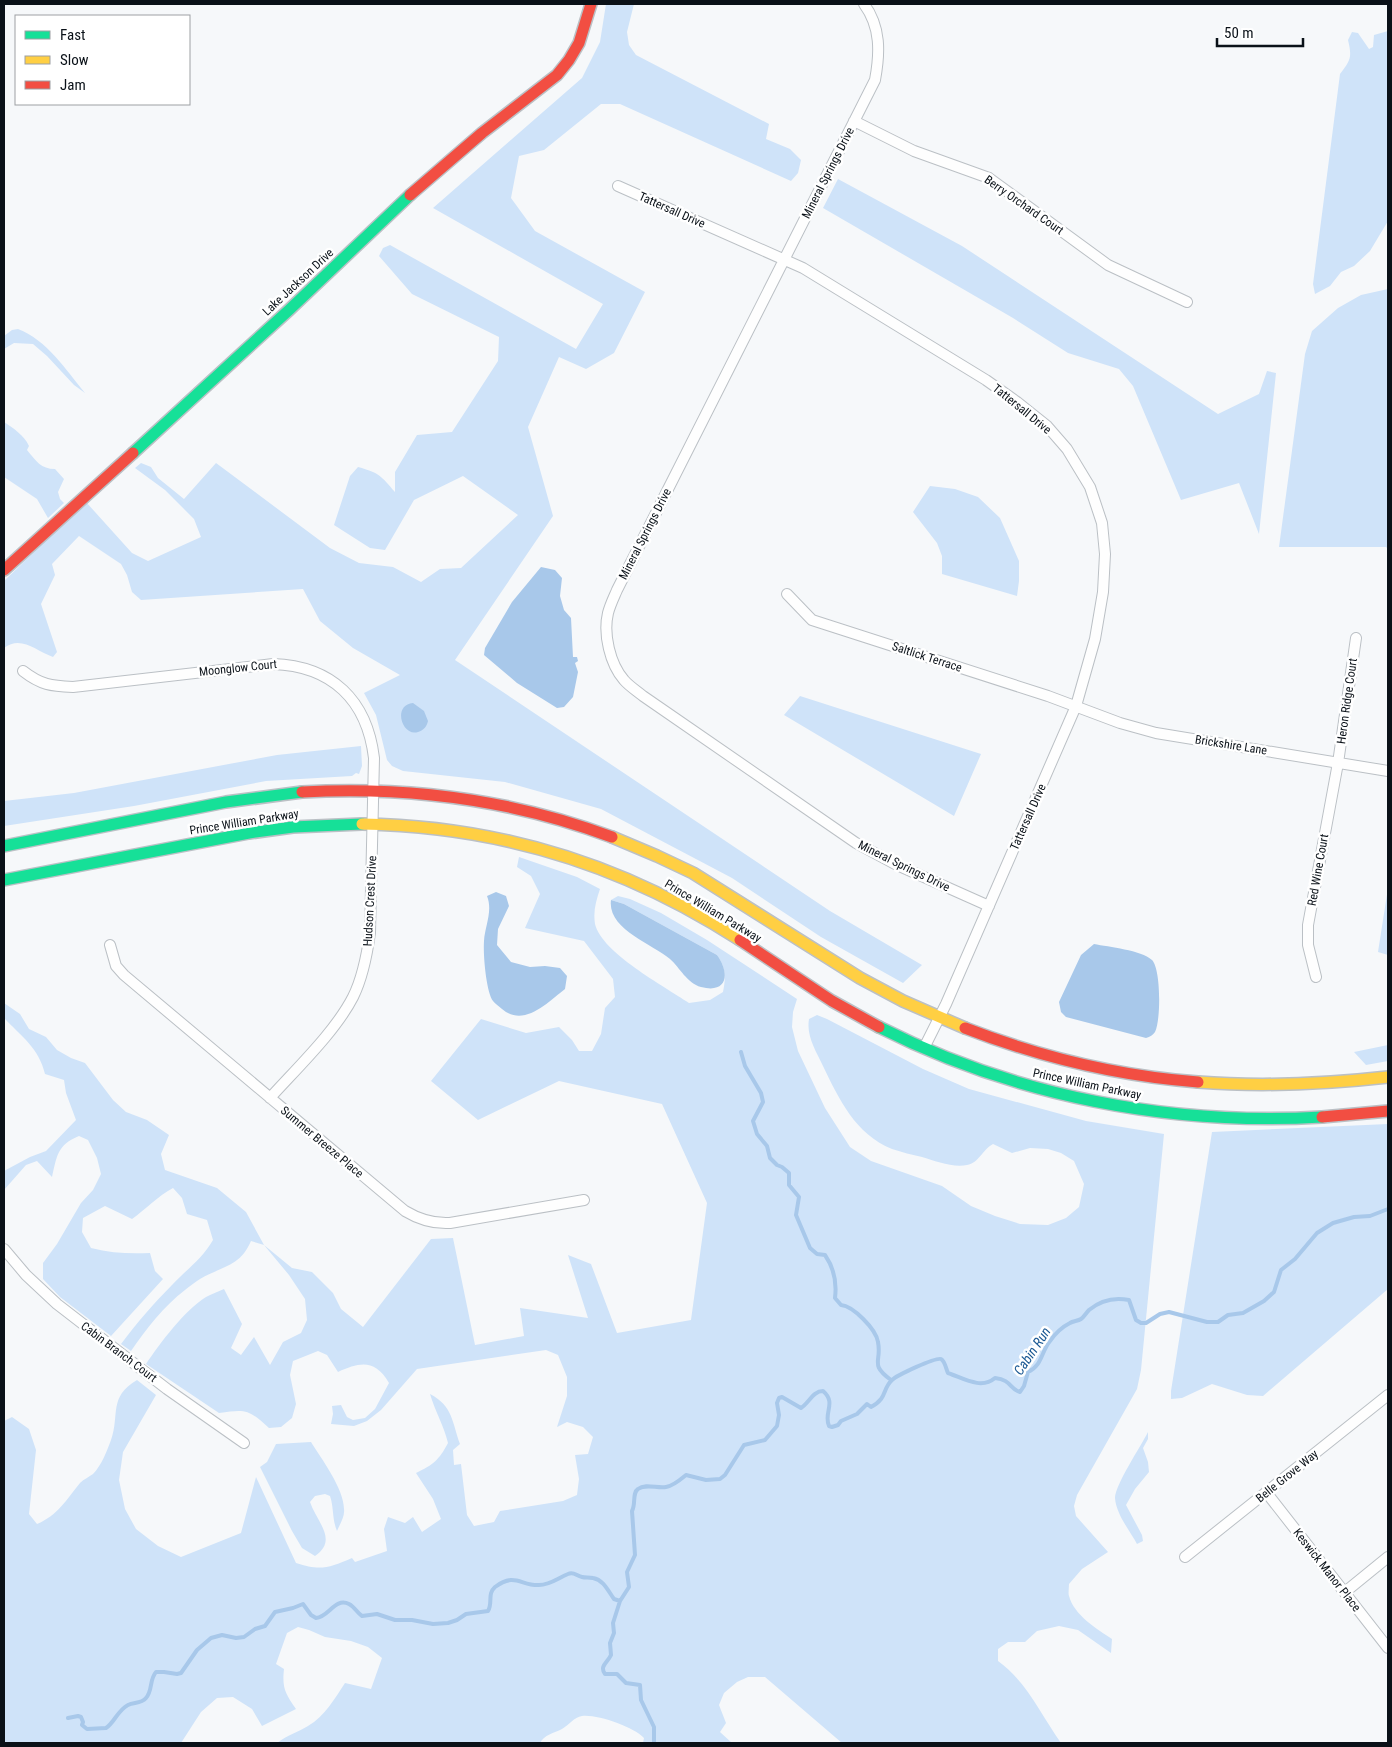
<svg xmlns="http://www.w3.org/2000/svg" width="1392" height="1747" viewBox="0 0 1392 1747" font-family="'Roboto Condensed',sans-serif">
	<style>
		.green { fill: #cfe3f9 }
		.water { fill: #a8c8ea }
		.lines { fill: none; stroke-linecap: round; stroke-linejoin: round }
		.stream { stroke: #a8c8ea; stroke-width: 4 }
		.street-casing { stroke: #bbc0c5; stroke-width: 12 }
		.fast-casing { stroke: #bbc0c5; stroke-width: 14 }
		.slow-casing { stroke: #bbc0c5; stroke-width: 14 }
		.jam-casing { stroke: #bbc0c5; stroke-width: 14 }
		.street { stroke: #fefefe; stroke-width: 10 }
		.fast { stroke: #16e098; stroke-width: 11 }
		.slow { stroke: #ffcf43; stroke-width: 11 }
		.jam { stroke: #f24e42; stroke-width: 11 }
		.labels { text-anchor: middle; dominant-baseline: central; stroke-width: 5; stroke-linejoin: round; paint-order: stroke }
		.street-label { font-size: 12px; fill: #0a1118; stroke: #fff }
		.water-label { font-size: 14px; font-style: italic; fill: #1a5893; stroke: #fff }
	</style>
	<rect width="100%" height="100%" fill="#f6f8fa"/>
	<path class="green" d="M606,4h28l-7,28 2,13 7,10 133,69 -3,15 24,10 11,11 -3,13 -7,8 -171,-77h-19l-57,46 -25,6 -8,42 24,33 110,61 -31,61 -28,16 -27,-12 -31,70 25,89 -98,144 375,251 92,54 -19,18 -82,-46 -89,-59 -131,-69 -96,-27 -102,-11 -11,-5 -5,-6 -11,-45 -12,-22 36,-18 -47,-27 -33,-27 -17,-32 -162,11 -9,-8 -5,-17 -6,-11 -42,-28 -27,28 3,11 -14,29 16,48 -4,5c-17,-6 -32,-22 -49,-9v-67l82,-79 46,51 16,8 53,-24 -7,-18 -29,-29 -30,-22 6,-5 10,4 7,11 26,21 32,-36 114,85 29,15 34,4 28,15 19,-13 21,-1 57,-53 -55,-39 -49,24 -29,50 -15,-2 -36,-23 16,-49 8,-9c22,6 23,9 37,25v-20l22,-37 35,-3 46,-71 1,-24 -87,-43 -33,-38 4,-8 7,-3 186,104 27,-45 -170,-96 149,-130 18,-36z
		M1388,31v190l-18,30 -16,15 -13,6 -11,14 -15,8 -2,-10 27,-210c11,-14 12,-17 8,-34l4,-8 6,1 11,16 4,-2 1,-12z
		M838,179l124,67 256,168 41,-20 8,-23 9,2 -17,161 -20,-51 -58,17 -48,-114 -14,-17 -51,-16 -55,-35 -190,-110z
		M1388,289v260l-2,-2h-107l26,-193 7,-23 26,-23 23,-13z
		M18,329c29,11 48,41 67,64l-11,-8 -27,-29 -14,-12 -19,-1 -10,6v-13l8,-6z
		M4,422c9,6 20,13 25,24l-2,4c9,11 14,19 28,19l9,10 -6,13 2,7 4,4 -16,15 -11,-19 -33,-22z
		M930,486l25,3 23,8 22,21 19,43v20l-2,15 -75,-22v-18l-5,-13 -24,-31z
		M800,696l181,58 -27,62 -170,-101z
		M361,746l1,20 -3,8 -3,-1 -4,3 -86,5 -132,25 -130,20v-25l70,-8 203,-38z
		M519,857l58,20 23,12c-4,12 -7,22 -5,35 7,29 69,62 94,79l21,-3 13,-8c3,-15 3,-24 -6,-37l-93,-51 -13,-4 7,-4 12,3 31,14 46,27 90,59 -4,13 -1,15 6,24 27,57 25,39 21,14 71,25 29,20 24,10 25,8 28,1 18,-7 13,-11 5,-23 -10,-23 -13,-8 -13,-4 -18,-1 -18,5 -19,-9c-11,6 -14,19 -26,21 -14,3 -32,-4 -45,-8 -10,-2 -20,-5 -30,-8 -37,-15 -53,-50 -69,-83 -7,-15 -17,-30 -14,-47l8,-4 10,4 96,50 46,20 117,32 78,13 -23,236 -4,19 -60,106 -3,11 2,10 32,36 -26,17 -13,15c0,4 -1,9 0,12 5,19 28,33 43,43l-1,14 -33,-23 -19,-4 -22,5 -12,11h-17l-10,7v12c29,21 43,54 63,82h-219l-77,-66h-17l-11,5 -13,11 -5,12 7,18 -6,9 12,11h-89l1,-5c-10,-11 -47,-24 -62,-22 -8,1 -13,9 -20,13 -8,4 -18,6 -22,14h-263c12,-9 20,-10 31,-17 17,-10 27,-28 37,-43l26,6 11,-31 -14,-11 -17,-6 -26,-4 -16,-7 -11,-3 -11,6 -11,31 8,5c-2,19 1,24 12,40l-34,17 -10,-17 -19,-12 -16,1 -16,14 -20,31h-177v-322l8,-4 17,12 7,21 -7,64 8,10c20,-8 30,-25 43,-41 4,-4 9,-6 13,-9 8,-8 14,-23 18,-34 9,-25 -3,-43 26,-60l19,15 -33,57 -4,28 6,29 11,20 22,17 23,11 60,-24 15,-56 40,86c24,8 33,5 56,-5l3,4 32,-11 -3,-22 4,-12 17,6 8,-6 9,15 19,-13 -8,-20 -17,-26c17,-8 23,-13 32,-30 -4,-17 -13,-32 -18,-49 23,12 22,28 30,50l-7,6 1,15 7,-1 6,51 7,11 20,-4 6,-11 63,-10 14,-6 2,-16 -4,-24 13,-1 5,-17 -10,-10 -16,-5 -10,5 10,-31v-19l-9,-22 -12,-5 -129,19 -36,41 -14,11 -13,5 -23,-2 2,-10 -1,-8 9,-1 6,12 6,3 12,-2 10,-9 14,-26c-14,-24 -29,-21 -51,-11l-11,-17 -9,-4 -25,10 -3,14 6,29 -4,14 -11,9 -12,1c-21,-19 -23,-19 -50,-15l-73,-49c15,-22 38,-53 60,-67 5,-3 12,-5 18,-8l18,35 -11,24 10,7 13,-18 16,28 13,-23 18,-9 6,-13 -2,-21 -16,-24 -25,-30 -13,-4c-11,26 -29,25 -51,38 -5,3 -10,7 -15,11 -21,16 -39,39 -54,61l-10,-7c16,-21 32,-40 51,-59 15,-16 30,-26 41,-45l-6,-20 -20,-6 -5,-16 -9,-10c-15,8 -27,21 -41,31l-27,-13 -22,12 -1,14 9,16c20,5 38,6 59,5l5,18 8,8 -52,57 -51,-39 -17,-18v-16l14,-19 24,-41 12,-13 8,-16 -4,-16 -9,-18 -9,-4c-22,9 -22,20 -27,41l-15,-16 -11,4 -22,25v-19l26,-14 16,-6 30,-31 -10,-27 -2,-13 -19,-6c-6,-26 -24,-38 -41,-56v-15l16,11 9,15 17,8 11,13 14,8 14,5 28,37 13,12 21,8 22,15 -8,19 4,16 52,18 29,24 18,33 28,23 20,4 21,21 8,16 22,18 68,-88 22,-1 22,107 49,-9 -4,-28 68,10 -20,-63 23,9 26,69 74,-13 16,-117 -45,-99 -103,-23 -81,39 -47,-39 50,-62 45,14 33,-6 13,13 7,11h13l9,-17 4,-26 10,-11 -2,-18 -29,-38 -59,-13 15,-34 -9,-18 -14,-9z
		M1388,888v67l-10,-3z
		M1388,1045v16l-22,4 -12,-13z
		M1388,1124v165l-125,107 -16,-1 -35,-11 -30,14 -11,1v-8l41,-259z
		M1148,1432v7l-5,9 5,14 1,10 -14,17 -9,16 16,30 1,6 -6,3c-7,-13 -21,-30 -22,-46 0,-13 26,-52 33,-66z
		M311,1442c10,16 33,47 33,67 1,7 -4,15 -7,22 -5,-12 -3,-23 -7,-35l-5,-2 -10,2 -5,6c6,19 29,38 5,54l-13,-8 -10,-17 -32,-64 7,-5 9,-18z"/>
	<path class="water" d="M541,567l14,3 7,8 -2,18 4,14 7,8 2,39h4l1,4 -3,2 3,9 -5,25 -9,10 -7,1 -40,-25 -33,-28 1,-7 27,-46z
		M413,703l11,8 4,10c-1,5 -4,9 -10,11 -16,5 -26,-27 -5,-29z
		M496,892l10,4 3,10 -11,23 -1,16 14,17 19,5 15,-1 15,2 7,8 -2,13c-17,13 -41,39 -63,20 -3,-3 -7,-5 -9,-8 -7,-10 -10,-47 -9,-60 1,-15 9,-30 3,-45z
		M611,900l13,4 93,51c13,18 11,39 -16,32 -14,-4 -21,-19 -31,-28 -18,-15 -63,-30 -59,-59z
		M1094,944c15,3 47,6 58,16 9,9 9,60 3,72 -2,3 -5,5 -9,6l-80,-21 -5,-5 -2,-10 22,-47z"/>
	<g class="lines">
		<path class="stream" d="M741,1052l4,14 16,27 2,9 -10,19 4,13 10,12 3,12 7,7 5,2 7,6v12l10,12 -3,18 14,33 7,6 8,1c9,13 12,27 10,43l6,7c12,1 35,24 37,37 4,20 -9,22 13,38
			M68,1718l10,-2 3,1 2,5 -1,3 5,4 19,-1c8,-5 12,-18 22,-23 6,-3 13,-1 18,-7 7,-8 3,-18 10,-26h8l13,2 4,-1 16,-23 14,-12 11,-3 14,3 8,-1 11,-8 10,-3 10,-14 18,-4 10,-4 8,11 5,3c13,-1 19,-21 33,-14 6,3 8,9 13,12l15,-2 18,6h17l21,4 15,-1 9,-3 9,-6 22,-3c5,-8 -1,-17 7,-24 20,-15 26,-1 44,-2 11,0 19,-7 29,-11 6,-3 8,2 14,3 3,1 7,0 11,1 11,2 15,13 21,21l6,2
			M654,1743v-16l-13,-27 -1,-15 -14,-2 -9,-9h-12c-6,-8 3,-12 6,-19l-1,-12 4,-10 -1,-10 7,-22 9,-14 -2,-15 8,-17 -3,-44c4,-7 0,-18 6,-22 8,-6 20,0 28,-2 7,-1 14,-7 20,-12l20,5 14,-1 5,-4 19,-30 21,-5 12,-14 2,-11 -2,-12 2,-5 3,-1 19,11c8,-5 12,-17 22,-17 14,12 0,22 6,35l3,1 6,-2 3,-4 16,-7 10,-10 4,3c17,-9 11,-18 21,-27 5,-5 44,-23 49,-21 4,2 5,10 7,14 15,5 33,17 47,5 17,2 14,11 25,14l4,-6 4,-14c14,-6 13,-20 22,-31 5,-7 12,-14 20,-18 3,-2 8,-2 11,-4 3,-2 5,-6 8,-9 12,-10 25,-13 40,-10l7,20 5,3h5l14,-9 9,-2 38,10h11l10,-7 15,-2 21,-12 10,-9 7,-22 14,-11 22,-26 16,-10 21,-6 16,-1 18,-7"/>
		<g class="street-casing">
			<path id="street" d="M864,4c17,23 16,49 11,76l-258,510c-3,7 -7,15 -9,23 -5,21 2,51 16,67 5,6 13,11 19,16l213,147 41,22 92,41
				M854,121l60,30 75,27 119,87 79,37
				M618,186l185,82 183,112 31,22 30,24 20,23 23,38 12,36 3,31 -2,38 -8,47 -19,67 -130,298 -22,44
				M787,594l25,26 236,76 72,27 36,10 232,38
				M23,671c18,14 28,15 50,16l200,-23c59,2 94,36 101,94l-4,175c-3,22 -7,44 -17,64 -18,35 -56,71 -83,101
				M110,945l6,21 8,9 281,236c15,9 28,13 45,12l134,-23
				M1316,977l-8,-32v-20l30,-162 18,-125
				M4,1249l22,26 31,29 110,85 77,54
				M1266,1492l122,156
				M1185,1557l203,-162
				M1345,1592l43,-35"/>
		</g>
		<g class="fast-casing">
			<path id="fast" d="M133,453l156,-143 121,-115
				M4,846l222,-44 76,-10
				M4,880l245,-47 44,-6 69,-3
				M879,1027c136,69 291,99 443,90"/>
		</g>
		<g class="slow-casing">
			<path id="slow" d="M362,824c137,2 263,41 378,116
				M612,837l45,19 36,17 167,105 43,23 62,27
				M1198,1082c64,5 127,2 190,-5"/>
		</g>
		<g class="jam-casing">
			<path id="jam" d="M410,195l72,-62 75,-58 12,-15 10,-17 12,-39
				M4,570l129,-117
				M302,792c106,-6 211,8 310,45
				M740,940l92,61 47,26
				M965,1028c75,29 154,48 233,54
				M1322,1117l66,-6"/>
		</g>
		<use href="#street" class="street"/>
		<use href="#fast" class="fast"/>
		<use href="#slow" class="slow"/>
		<use href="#jam" class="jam"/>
	</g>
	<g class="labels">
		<g class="street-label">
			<text transform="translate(828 173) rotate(-63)">Mineral Springs Drive</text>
			<text transform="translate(1024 205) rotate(35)">Berry Orchard Court</text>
			<text transform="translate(672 210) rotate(24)">Tattersall Drive</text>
			<text transform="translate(298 282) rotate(-43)">Lake Jackson Drive</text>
			<text transform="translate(1022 409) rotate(39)">Tattersall Drive</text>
			<text transform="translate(645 534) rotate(-63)">Mineral Springs Drive</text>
			<text transform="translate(927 657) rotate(18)">Saltlick Terrace</text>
			<text transform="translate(238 668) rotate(-6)">Moonglow Court</text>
			<text transform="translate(1347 701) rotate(-82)">Heron Ridge Court</text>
			<text transform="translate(1231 745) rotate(9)">Brickshire Lane</text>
			<text transform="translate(1028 817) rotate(-66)">Tattersall Drive</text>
			<text transform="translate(244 822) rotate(-9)">Prince William Parkway</text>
			<text transform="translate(904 866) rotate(26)">Mineral Springs Drive</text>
			<text transform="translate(1318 870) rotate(-80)">Red Wine Court</text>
			<text transform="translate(370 901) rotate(-87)">Hudson Crest Drive</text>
			<text transform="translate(713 911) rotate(31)">Prince William Parkway</text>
			<text transform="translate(1087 1084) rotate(12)">Prince William Parkway</text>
			<text transform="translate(322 1142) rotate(40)">Summer Breeze Place</text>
			<text transform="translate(119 1352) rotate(37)">Cabin Branch Court</text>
			<text transform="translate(1287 1476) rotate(-39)">Belle Grove Way</text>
			<text transform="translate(1327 1570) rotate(52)">Keswick Manor Place</text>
		</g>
		<g class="water-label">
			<text transform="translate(1032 1351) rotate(-56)">Cabin Run</text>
		</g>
	</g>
	<rect width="1392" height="1747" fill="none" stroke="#0a1118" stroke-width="10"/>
	<rect x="15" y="15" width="175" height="90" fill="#ffffff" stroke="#9da0a3"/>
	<rect x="25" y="31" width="25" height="8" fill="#16e098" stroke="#9da0a3"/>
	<text x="60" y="40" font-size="15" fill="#0a1118">Fast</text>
	<rect x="25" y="56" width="25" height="8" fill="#ffcf43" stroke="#9da0a3"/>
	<text x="60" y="65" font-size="15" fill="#0a1118">Slow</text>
	<rect x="25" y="81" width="25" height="8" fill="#f24e42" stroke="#9da0a3"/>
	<text x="60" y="90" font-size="15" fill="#0a1118">Jam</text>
	<path d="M1217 38v8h86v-8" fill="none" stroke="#0a1118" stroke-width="2.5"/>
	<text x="1224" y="38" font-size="15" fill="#0a1118" stroke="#ffffff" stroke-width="4" paint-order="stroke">50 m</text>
</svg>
